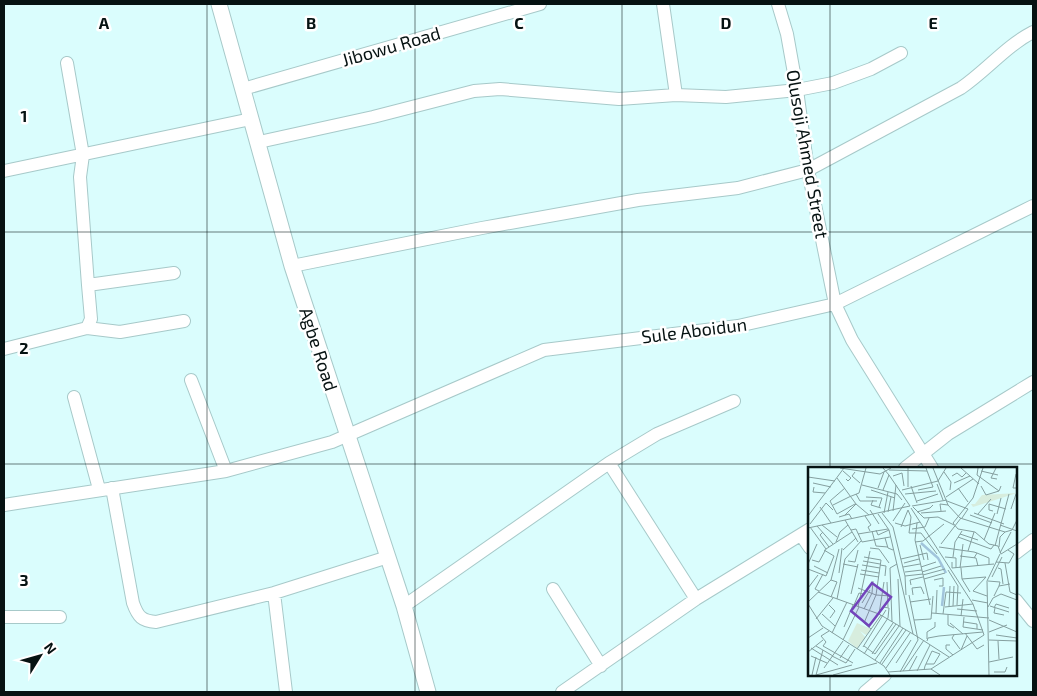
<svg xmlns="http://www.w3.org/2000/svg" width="1037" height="696" viewBox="0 0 1037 696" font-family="'Exo 2',sans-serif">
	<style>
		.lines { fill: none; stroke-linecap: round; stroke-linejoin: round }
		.minor-casing { stroke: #a7c9c9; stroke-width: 14 }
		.tertiary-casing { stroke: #a7c9c9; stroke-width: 17 }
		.minor { stroke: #fff; stroke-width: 12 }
		.tertiary { stroke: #fff; stroke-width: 15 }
		.grid { fill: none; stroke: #061212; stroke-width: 1; stroke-opacity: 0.55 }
		.labels { text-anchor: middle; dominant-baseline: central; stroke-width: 5; stroke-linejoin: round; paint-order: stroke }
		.street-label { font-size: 18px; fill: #061212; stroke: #fff }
		.inset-river { fill: none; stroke: #a1c4db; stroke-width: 2.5 }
		.inset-road { fill: none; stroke: #859f9f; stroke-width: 1 }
		.view { fill: #7343bb; fill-opacity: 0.15; stroke: #7343bb; stroke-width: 2.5 }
		.inset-edge { fill: none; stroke: #061212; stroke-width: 2.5 }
		.grid-label { font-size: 16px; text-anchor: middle; font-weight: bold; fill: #061212; stroke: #fff; stroke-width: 5; stroke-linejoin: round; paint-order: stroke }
	</style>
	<rect width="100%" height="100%" fill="#dafdfd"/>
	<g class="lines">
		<g class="minor-casing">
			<path id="minor" d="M663,4l13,91
				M778,4l9,30 10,56 11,80 27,134 17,36 80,128
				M67,63l16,92 -3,22 8,108 86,-12
				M243,89l297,-85
				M259,142l114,-25 101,-26 26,-2 119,10 57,-4 50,2 71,-7 36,-7 38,-14 30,-16
				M4,171l247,-52
				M292,266l190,-38 156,-28 100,-12 70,-18 153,-82c25,-17 45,-42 72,-56
				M87,328l33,4 64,-11
				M4,349l83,-21 4,-9 -3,-34
				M191,380l35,91
				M74,397l25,92
				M609,463l87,136
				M905,468l43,-34 85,-52
				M112,488l21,115c5,14 9,18 23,19l118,-29 114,-36
				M4,505l222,-34 106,-29 212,-92 194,-24 97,-22 198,-98
				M801,535l9,13
				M1016,553l17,-13
				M553,589l48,77
				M274,593l12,99
				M1016,600l17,21
				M404,606l205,-143 48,-29 77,-33
				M4,617h56
				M562,692l134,-93 114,-70
				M865,692l20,-17"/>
		</g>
		<g class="tertiary-casing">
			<path id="tertiary" d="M219,4l73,262 112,340 24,86"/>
		</g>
		<use href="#minor" class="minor"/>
		<use href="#tertiary" class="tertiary"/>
	</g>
	<path class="grid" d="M207,4v688M415,4v688M622,4v688M830,4v464M4,232h1029M4,464h1029M830,675v17"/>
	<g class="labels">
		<g class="street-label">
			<text transform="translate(391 46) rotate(-16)">Jibowu Road</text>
			<text transform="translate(808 154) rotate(80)">Olusoji Ahmed Street</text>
			<text transform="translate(694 330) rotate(-7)">Sule Aboidun</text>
			<text transform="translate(319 349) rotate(72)">Agbe Road</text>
		</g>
	</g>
	<g transform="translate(808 467)">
		<rect width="209" height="209" fill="#dafdfd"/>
		<path d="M209,26l-44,14 -2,-3h4l7,-9zM49,156l14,6 -5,6 -6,-4 5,6 -8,11 -9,-7z" fill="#d7edde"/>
		<path class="inset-river" d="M113,76l17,15 8,15M134,139l2,-19"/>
		<path class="inset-road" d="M32,1l40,6 11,-6M100,1v19M125,1l15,37 12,13 45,14 7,-2 5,-10M153,1l18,16M170,1l-1,7 22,16M175,1l-10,30 -20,25 5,6 17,3 14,12 9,2 3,8M188,1l-5,10 6,1M81,3l38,1M35,4l8,7 -3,3 -2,-2M173,4l17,4M47,5l-3,4 8,7M136,5l7,10 -1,8M208,7l-3,14h4M85,9l9,-3 2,13M144,9l5,-3 5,4 4,-4M0,10l27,4M29,11l19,26 13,11M5,16l18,4M146,16l16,-7M129,17l6,16M54,18l35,9 5,6M103,19l6,17M173,19l5,9 13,-4 2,-5M6,20l-1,5 12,1M37,21l-15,13 7,13 18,-10M70,21l6,-16M150,21l10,14M63,23l24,8M75,23l6,-15 -6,-7M94,23l36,-9 8,-13M110,23l15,-3 -7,-19M48,27l4,7h17M97,27l31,-3M41,30l10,-4 7,-25M58,30l16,1 -3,9M138,30l27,-18M65,33l-2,5 10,3M109,34l21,-7M139,34l21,8 -6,9M25,38l16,-8M104,39l35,-6M12,40l11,16M105,40l11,11 14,-1 16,8M103,41l62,96 10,28M203,42l5,-15M62,43l9,14M100,43l3,7 -2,16h12l16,21M85,44l3,-26M133,44l-1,-7 8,1M185,44l-4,-1v-6l17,5M80,45l3,-15M109,45l13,-4 3,-3M74,46l11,14 12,49 1,19M76,46l4,-21M113,46l25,-2M166,46l30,11M70,47l11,16 24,104M170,47l13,-15M189,47l4,-16M37,48l11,-11M162,48l22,8M0,49l36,-48M57,49l6,9 -3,2 2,4M31,50l10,-3 3,5M37,53l13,22M85,54l12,-18M87,56l10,3 15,-4M109,56l-2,17 15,65M2,57l16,-21 7,7M14,58l15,12M192,58l17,6M9,59l16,18M2,60l16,22M93,60l7,-17M0,61l102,-22 -21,-31M104,62l13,-2 4,-9M43,63l5,-1 6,13 28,-5M68,63l2,5 11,-5M64,64l4,15 12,1M15,65l-3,3 9,12M50,67l30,-5M152,67l18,6M150,70l33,12 3,-4M77,71l3,10 5,2M176,73l11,-27M28,75l4,-10 8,-7M107,75l8,-1 21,-17M133,77l20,-26M112,78l4,15M187,79l14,-52M131,80l35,5 3,1 -3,5M191,80l1,-10 5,-5M62,81l9,1 10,14M16,83l10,6 -8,20M35,83l13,-12M160,84l6,-19M169,86l12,5v6M192,86l11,-21M193,87l16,-10M152,89l16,2 2,8M56,90l17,3 -5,35 -12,28 7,6M137,90l11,1v10M145,90l2,-15 7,-11M93,92l26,-6 1,7M4,93l7,2 7,-13 26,-17M40,94l7,1 3,-12M55,94l17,3M144,95v6l42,-4M188,95l13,1 5,-9 -6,-4M96,96l15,-4M197,96l5,29 7,3M0,97l9,-20M35,97l15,3M54,98l18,3M72,98l6,1 -1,10M6,99l14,7M95,100l17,-3M113,100l15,-5M152,101l3,-24M153,101l1,11 8,13M190,101l3,1 2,15M0,102l18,7M53,103l18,3M140,103l10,16 -1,19M97,105l17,-2M114,105l19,-6M31,106l3,-25M52,107l19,3M115,108l22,-6M97,109l18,-2M178,110l-13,14 14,5M184,110l10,-20M90,112l2,47M116,112l21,-6M154,112l24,-2M126,113l9,-2v8h-4M180,114l12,1 -1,4M79,115l1,25M103,118l-1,-5 13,-3M0,121l10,-13M50,121l18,7 15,1M11,124l-4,-2 8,-15M10,125l61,22 39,23M43,127l7,-30M105,128l-1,-7 9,-1 3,7M186,129l5,-10 11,-2M23,130l6,-15 -6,-2M29,132l8,-40 16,-18M164,133l16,3M0,135l23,-22 8,-31M102,135l21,-3M54,136l8,-13M0,137l14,22 62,40 6,9M21,138l6,6 -5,7M46,138l5,-12 4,1M145,139l1,-20M182,139l19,6M50,140l12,-56M137,140l28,-3M141,140l1,-21M180,140l5,-9 8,-4 16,6M186,141l2,-4 13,4M187,141l-1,5 10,2M56,142l8,-16 1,-12M149,142l20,2M124,146l57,5M128,146l1,-23M14,147l13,12M71,147l5,-32M135,147l3,-22 15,1M140,148v10l6,3M153,149l2,-17M156,150l-1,10 20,3M8,152l17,-21M106,153l17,-1 2,-23M181,153l28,12M84,155l-2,-54 7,-4M156,155l13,2v5M142,156l13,11M36,160l9,-22M21,164l-8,5 5,6 -3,4 30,17M181,165l18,-7M24,166l15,-31M157,166l12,16 7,-4M146,168l-2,3 8,11M188,168l21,3M110,170l31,20M0,171l15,-10M119,172v-7l8,-5v-5M35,173l16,-33M181,173l28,1M119,174l1,-3 11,-2 44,-4M190,174l1,18M142,178h-4v4l7,6M8,179l17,10M56,179l11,8 21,-30M55,180l23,-37M3,181l27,17M49,182l24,-34M153,183l6,-14M0,185l15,-12M56,187l24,-36 1,-10 -6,-1M64,187l21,-31M3,189l16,7M24,189l14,7 9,-14M32,191l9,-13M67,193l24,-34M181,195l24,-5M72,196l23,-35M88,196l15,-23M74,197l24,-34M16,201l19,-27M78,201l24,-35M123,202l53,-34 -1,-3M116,203l1,-4 7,-15 8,3 -6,10h-8M95,204l21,-31M101,204l8,-15M109,204l13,-26M80,205l43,-3 9,6M92,205l18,-32 -9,-45M186,205h11l2,-5M4,208l4,-18M8,208l36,-10M8,208l7,-25M25,208l44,-12M181,208l-2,-94 13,-27"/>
		<path class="view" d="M64,116l19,14 -22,29 -18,-15z"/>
		<rect width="209" height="209" class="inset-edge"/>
	</g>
	<g class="grid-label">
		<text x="104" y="29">A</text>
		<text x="311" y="29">B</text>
		<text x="519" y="29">C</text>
		<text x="726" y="29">D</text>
		<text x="933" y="29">E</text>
		<text x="24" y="122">1</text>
		<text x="24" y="354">2</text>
		<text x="24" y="586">3</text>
	</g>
	<rect width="1037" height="696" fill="none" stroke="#061212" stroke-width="10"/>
	<g transform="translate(40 656) rotate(53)" stroke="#ffffff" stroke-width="4" paint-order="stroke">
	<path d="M0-4L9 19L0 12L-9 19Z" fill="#061212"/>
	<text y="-8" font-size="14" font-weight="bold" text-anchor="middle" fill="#061212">N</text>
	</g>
</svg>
